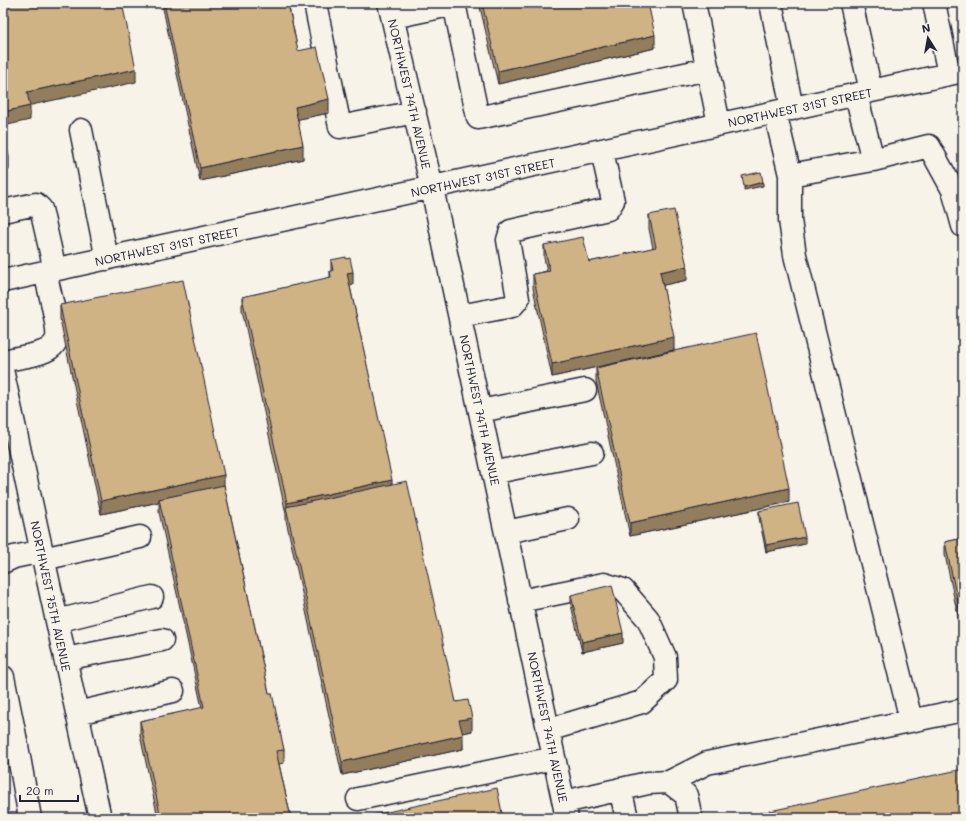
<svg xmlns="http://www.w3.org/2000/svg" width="966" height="821" viewBox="0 0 966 821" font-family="Mali,sans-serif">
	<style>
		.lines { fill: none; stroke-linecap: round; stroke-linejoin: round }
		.minor-casing { stroke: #22223b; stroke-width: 25 }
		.minor { stroke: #f7f3e8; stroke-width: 22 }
		.wall { fill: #b39a72; stroke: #22223b }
		.shaded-wall { fill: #927d5d; stroke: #22223b }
		.building { fill: #d0b385; stroke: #22223b }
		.labels { text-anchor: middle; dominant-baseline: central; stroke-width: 4; stroke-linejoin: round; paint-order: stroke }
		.street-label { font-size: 12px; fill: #22223b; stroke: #f7f3e8 }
	</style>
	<rect width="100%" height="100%" fill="#f7f3e8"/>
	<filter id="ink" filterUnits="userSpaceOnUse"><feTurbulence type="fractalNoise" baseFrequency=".025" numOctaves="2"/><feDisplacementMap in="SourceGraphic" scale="8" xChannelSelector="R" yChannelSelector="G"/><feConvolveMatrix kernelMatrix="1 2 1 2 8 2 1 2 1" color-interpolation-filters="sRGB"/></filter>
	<g filter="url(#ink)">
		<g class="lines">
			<g class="minor-casing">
				<path id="minor" d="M315,3l25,124 75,-15
					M389,3l43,185 135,630
					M454,3l24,115 230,-49
					M694,3l25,121
					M771,3l21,106
					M851,3l20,88
					M934,3l15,71
					M393,17l62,-13
					M856,95l17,65 56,-14 24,44 10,36
					M775,112l15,63
					M81,130l26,129
					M873,160l-83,15v45l5,35 116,465
					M3,211l33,-7 5,5 14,61
					M3,281l960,-210
					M460,316l52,-10 6,-7 -10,-59 3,-9 97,-22 5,-8 -11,-50
					M3,361c11,-3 39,-6 47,-13 3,-2 6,-6 7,-10 2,-12 -9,-52 -12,-66
					M3,374l97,444
					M480,411l105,-21
					M493,473l32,-7 67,-13
					M506,532l62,-13
					M43,559l97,-22
					M3,562l11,-5 28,-6
					M520,601l84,-17 19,6 25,29 17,38 1,23 -24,22 -94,28
					M57,621l95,-24
					M65,659l97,-19
					M3,677l14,69 13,72
					M77,713l96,-22
					M669,782l38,-19 256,-53
					M620,789l7,29
					M358,799l196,-41
					M564,802l84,-19 21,-1 17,13 5,23"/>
			</g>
			<use href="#minor" class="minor"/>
		</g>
		<path class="wall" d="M145,3h143l10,48 31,62 -31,6 5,40 -103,22 -38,-177 -16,4z
			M479,3h169l7,45 -157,36z
			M649,215l38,65 -24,5 11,65 -122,27 -19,-89v-14l14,-3 -3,-13v-13l45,17 64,-14 -4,-19z
			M331,260l22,25 -3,1 42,198 64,218 16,29 -10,2 1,16 -121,26 -56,-255v-6l-44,-204v-13l88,-19v-7h1z
			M60,305l164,180 45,208 15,57v13l-5,1 12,54h-133l-18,-83v-14l62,-13 -43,-196v-10l-58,12 -41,-195z
			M596,368l193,134 -159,34 -34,-155z
			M759,511l46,33 -39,8 -7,-34z
			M963,538v102l-18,-85v-13z
			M571,595l52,48 -41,9 -11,-47z"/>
		<path class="shaded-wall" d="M146,3h16v1l-16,4z
			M655,35v13l-157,36v-13z
			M136,69v13l-109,24v-14z
			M329,99v14l-34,7v-13z
			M30,106v14l-27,6v-14z
			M303,145v14l-103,22v-13z
			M9,157v13l-6,1v-13z
			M763,182v4l-19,4v-3z
			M687,266v14l-27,6v-14z
			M353,272v13l-6,2v-14z
			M674,337v13l-122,27v-13z
			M224,475v13l-65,11v3l-58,12v-13z
			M392,480v13l-105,16v-6z
			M789,488v14l-159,34v-13z
			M805,537v7l-39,8v-7z
			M623,633v10l-41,9v-10z
			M472,718v13l-13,3v-14z
			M463,735v14l-121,26v-13z
			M3,741h1v13l-1,1z"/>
		<path class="building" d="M3,3h119l14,66 -109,23 3,14 -27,6z
			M164,3h124l10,48 19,-4 12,52 -34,8 8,38 -103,23z
			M482,3h166l7,32 -157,36z
			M3,129l6,28 -6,1z
			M761,172l2,10 -19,5 -2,-11z
			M674,210l13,56 -27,6 14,65 -122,27 -19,-90 17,-3 -6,-26 39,-8 6,25 67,-15 -7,-32z
			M346,257v2l4,-1 3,14 -6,1 45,207 -105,23 -45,-206 89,-20 -1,-6h3l-2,-11z
			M183,280l41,195 -123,26 -41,-196z
			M756,333l33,155 -159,35 -34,-155z
			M407,481l49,221 12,-2 4,18 -13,2 4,15 -121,27 -56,-255z
			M224,485l45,208h3l12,57 -8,1 15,67h-130l-21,-97 64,-14 -45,-208z
			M798,503l7,34 -39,8 -7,-34z
			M963,538v89l-18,-85z
			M612,585l11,48 -41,9 -11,-47z
			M963,769v49h-225z
			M497,788l6,30h-143z"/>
	</g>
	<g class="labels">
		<g class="street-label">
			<text transform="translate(410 94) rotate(77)">NORTHWEST 74TH AVENUE</text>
			<text transform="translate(800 107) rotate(-12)">NORTHWEST 31ST STREET</text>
			<text transform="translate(483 177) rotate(-12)">NORTHWEST 31ST STREET</text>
			<text transform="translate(167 246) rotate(-12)">NORTHWEST 31ST STREET</text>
			<text transform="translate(480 410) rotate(78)">NORTHWEST 74TH AVENUE</text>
			<text transform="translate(51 596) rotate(78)">NORTHWEST 75TH AVENUE</text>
			<text transform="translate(548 727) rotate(78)">NORTHWEST 74TH AVENUE</text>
		</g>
	</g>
	<rect width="966" height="821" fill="none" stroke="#f7f3e8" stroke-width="16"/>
	<rect x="8" y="8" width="950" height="805" fill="none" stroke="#22223b" stroke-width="1.5" filter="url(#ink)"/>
	<g transform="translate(928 38) rotate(349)" stroke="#f7f3e8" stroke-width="3" paint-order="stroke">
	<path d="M0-3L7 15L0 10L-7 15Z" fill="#22223b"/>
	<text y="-6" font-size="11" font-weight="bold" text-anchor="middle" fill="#22223b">N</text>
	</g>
	<path d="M20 795v6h58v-6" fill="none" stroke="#22223b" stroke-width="2"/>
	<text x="26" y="795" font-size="12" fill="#22223b" stroke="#f7f3e8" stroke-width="3" paint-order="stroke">20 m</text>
</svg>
